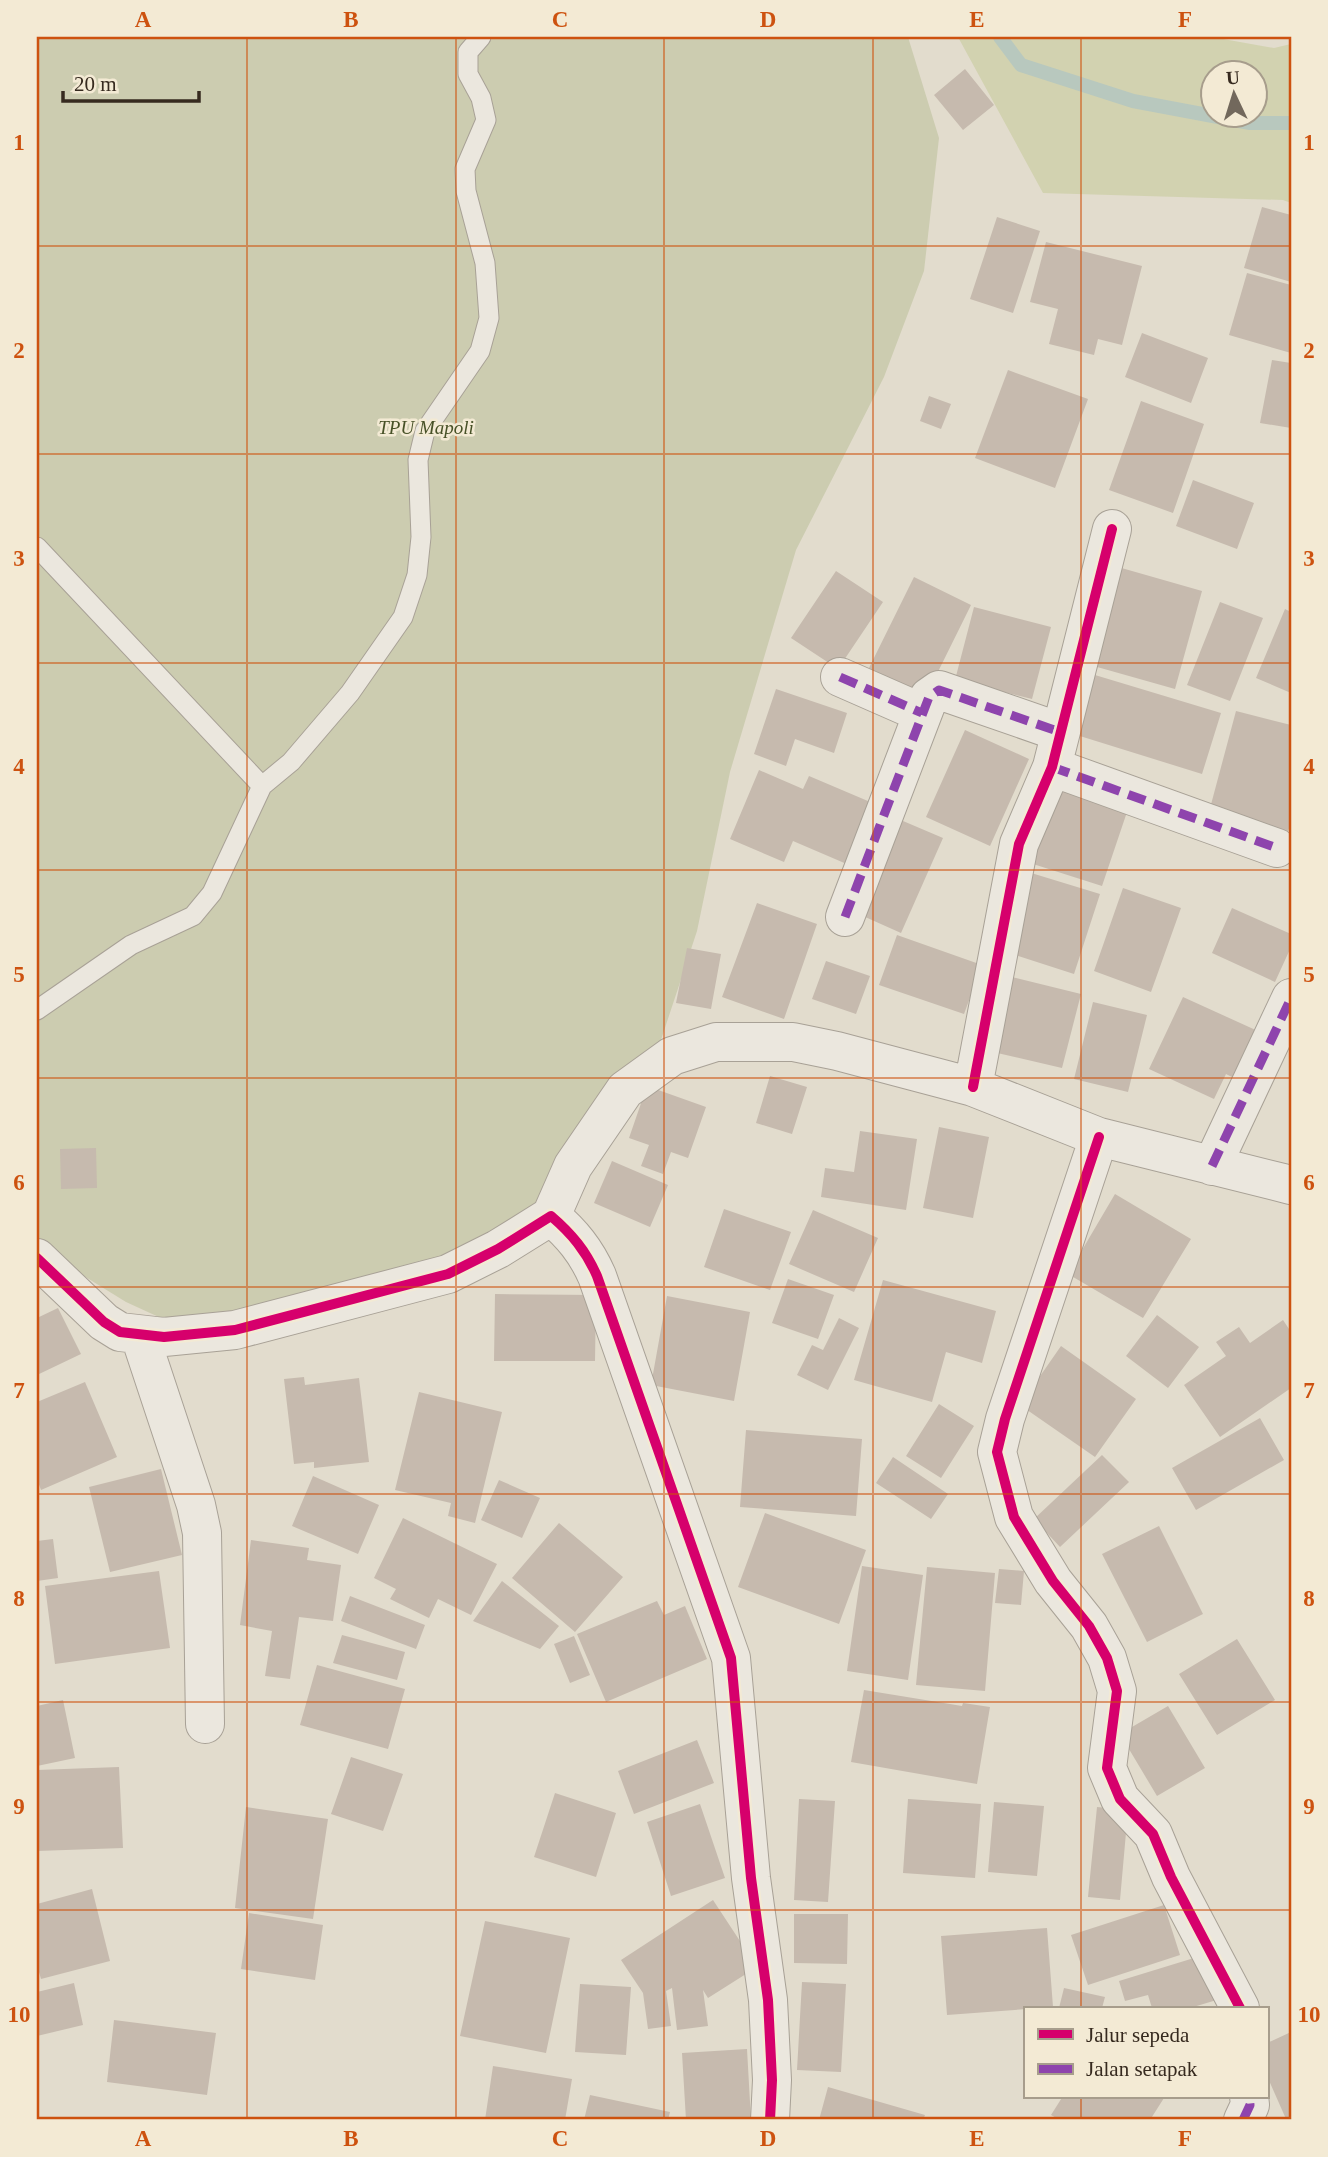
<svg xmlns="http://www.w3.org/2000/svg" width="1328" height="2157" viewBox="0 0 1328 2157" font-family="Georgia,serif">
	<style>
		.green { fill: #d2d2b0; fill-rule: evenodd }
		.cemetery { fill: #ccccb0 }
		.lines { fill: none; stroke-linecap: round; stroke-linejoin: round }
		.stream { stroke: #b8c8be; stroke-width: 14 }
		.building { fill: #c6baae }
		.lane-casing { stroke: #a8a196; stroke-width: 21 }
		.street-casing { stroke: #a8a196; stroke-width: 40 }
		.lane { stroke: #ebe7de; stroke-width: 19 }
		.street { stroke: #ebe7de; stroke-width: 38 }
		.quiet { stroke: #8e44ad; stroke-width: 9; stroke-dasharray: 18 9; stroke-linecap: butt }
		.cycleway-casing { stroke: #f3ead4; stroke-width: 15 }
		.cycleway { stroke: #d6006c; stroke-width: 10 }
		.grid { fill: none; stroke: #cd520f; stroke-width: 2; stroke-opacity: 0.55 }
		.labels { text-anchor: middle; dominant-baseline: central; stroke-width: 5; stroke-linejoin: round; paint-order: stroke }
		.park-label { font-size: 19px; font-style: italic; fill: #475127; stroke: #f3ead4 }
		.neatline { fill: none; stroke: #cd520f; stroke-width: 2.5 }
		.grid-label { font-size: 23px; text-anchor: middle; font-weight: bold; fill: #cd520f }
	</style>
	<rect width="100%" height="100%" fill="#e2dccd"/>
	<path class="green" d="M958,37h254l62,11 17,-4v159l-8,-3 -240,-7zM1212,74h42v42h-42z"/>
	<path class="cemetery" d="M37,37h871l31,101 -15,133 -40,106 -88,173 -66,222 -33,159 -40,121 -105,175 -354,108 -72,-33 -89,-55z"/>
	<g class="lines">
		<path class="stream" d="M1000,37l21,28 112,36 117,22h41"/>
	</g>
	<path class="building" d="M965,69l29,36 -31,25 -29,-35z
		M1262,207l29,8v67l-47,-14z
		M997,217l43,14 -27,82 -43,-14z
		M1046,242l96,24 -20,79 -24,-6 -4,16 -45,-11 9,-35 -28,-7z
		M1247,273l44,12v68l-62,-18z
		M1142,333l66,25 -17,45 -66,-26z
		M1272,360l19,3v65l-31,-5z
		M1008,370l80,29 -33,89 -80,-30z
		M929,396l22,8 -10,25 -21,-8z
		M1141,401l63,23 -31,89 -64,-23z
		M1193,480l61,23 -17,46 -61,-23z
		M1111,565l91,26 -27,98 -92,-26z
		M836,571l47,31 -45,67 -47,-31z
		M914,577l57,28 -45,91 -57,-28z
		M1220,602l43,16 -33,83 -43,-16z
		M974,607l77,20 -19,72 -77,-19z
		M1285,609l6,3v81l-35,-15z
		M1085,672l136,41 -19,61 -135,-42z
		M776,689l71,24 -13,40 -39,-14 -9,27 -32,-12z
		M1236,711l55,14v96l-3,11 -79,-20z
		M965,730l64,29 -39,87 -64,-29z
		M759,770l44,19 6,-13 73,31 -26,61 -63,-27 -9,21 -54,-23z
		M1058,789l69,23 -25,74 -69,-22z
		M896,818l47,20 -42,95 -47,-21z
		M1028,872l72,22 -26,80 -71,-23z
		M1123,888l58,20 -30,84 -57,-21z
		M757,903l60,21 -33,95 -62,-22z
		M1232,908l59,26v13l-16,35 -63,-29z
		M897,935l85,30 -18,49 -85,-29z
		M687,948l34,6 -10,55 -35,-6z
		M826,961l44,15 -14,38 -44,-15z
		M1012,977l69,17 -19,74 -69,-16z
		M1183,997l77,35 -22,48 -12,-6 -12,25 -65,-30z
		M1093,1002l54,13 -19,77 -54,-13z
		M770,1076l37,11 -15,47 -36,-11z
		M647,1086l59,21 -18,51 -17,-6 -8,22 -22,-8 8,-21 -20,-7z
		M939,1127l50,10 -16,81 -50,-10z
		M860,1131l57,8 -11,71 -85,-13 4,-29 29,4z
		M96,1148l1,40 -36,1 -1,-40z
		M612,1161l56,24 -18,42 -56,-24z
		M1115,1194l76,45 -48,79 -75,-44z
		M724,1209l67,23 -21,58 -66,-23z
		M813,1210l65,28 -24,54 -65,-28z
		M788,1279l46,16 -16,44 -46,-16z
		M883,1280l113,31 -14,52 -36,-11 -14,50 -78,-22z
		M495,1294l101,1 -1,66h-101z
		M667,1296l83,16 -16,89 -83,-16z
		M58,1308l23,46 -44,21v-57z
		M1157,1315l42,32 -31,41 -42,-32z
		M839,1318l20,10 -31,62 -31,-15 15,-30 11,5z
		M1283,1320l8,12v56l-71,49 -36,-52 42,-29 -10,-14 23,-15 11,16z
		M1061,1346l75,53 -41,58 -75,-52z
		M304,1377l1,8 54,-7 10,84 -55,6v-6l-20,2 -10,-85z
		M85,1382l32,75 -76,33 -4,-11v-77z
		M419,1392l83,20 -27,111 -27,-7 3,-13 -56,-13z
		M939,1404l35,22 -33,52 -35,-22z
		M1260,1418l24,42 -88,50 -24,-42z
		M746,1430l116,9 -6,77 -116,-9z
		M1102,1455l27,27 -69,65 -26,-28z
		M893,1457l55,37 -17,25 -55,-36z
		M161,1469l21,86 -72,17 -21,-85z
		M313,1476l66,29 -21,49 -66,-28z
		M499,1480l41,18 -18,40 -41,-18z
		M765,1513l101,37 -27,74 -101,-37z
		M403,1518l94,46 -26,51 -33,-16 -9,19 -39,-19 6,-10 -22,-11z
		M559,1523l64,54 -48,55 -63,-54z
		M1159,1526l44,88 -56,28 -45,-88z
		M53,1539l5,39 -21,3v-40z
		M251,1540l58,8 -2,12 34,5 -8,56 -34,-4 -9,62 -25,-3 7,-45 -32,-6z
		M862,1566l61,9 -15,105 -61,-9z
		M927,1567l68,6 -10,118 -69,-6z
		M999,1569l25,2 -3,34 -26,-2z
		M159,1571l11,77 -115,16 -10,-78z
		M502,1581l57,45 -19,23 -67,-28z
		M350,1596l75,29 -9,24 -75,-28z
		M657,1601l7,14 21,-9 22,53 -101,43 -29,-68z
		M342,1635l63,17 -8,28 -64,-17z
		M574,1636l16,39 -20,8 -16,-39z
		M1237,1639l38,61 -58,35 -38,-61z
		M317,1665l88,24 -17,60 -88,-24z
		M864,1690l98,16 1,-3 27,4 -13,77 -126,-22z
		M63,1700l12,58 -38,8v-60z
		M1168,1706l37,62 -48,28 -37,-62z
		M697,1740l17,43 -80,31 -16,-43z
		M351,1757l52,17 -20,57 -52,-17z
		M119,1767l4,81 -86,3v-81z
		M555,1793l61,20 -20,64 -62,-20z
		M799,1799l36,2 -7,101 -34,-2z
		M908,1799l73,5 -6,74 -72,-5z
		M994,1802l50,4 -7,70 -49,-4z
		M700,1804l25,74 -54,18 -24,-74z
		M246,1807l82,12 -15,100 -78,-11z
		M1097,1807l31,3 -8,90 -32,-3z
		M92,1889l18,72 -69,18 -4,-14v-61z
		M713,1900l44,67 -49,31 -5,-8 5,36 -31,4 -5,-42 -6,3 5,35 -23,3 -5,-36 -22,-33z
		M1164,1905l16,50 -92,30 -17,-50z
		M249,1913l74,12 -8,55 -74,-11z
		M794,1914h54l-1,50 -53,-1z
		M485,1921l85,17 -24,115 -86,-17z
		M1047,1928l6,79 -106,8 -6,-79z
		M1207,1954l13,45 -30,9h-38l-4,-13 -23,6 -6,-20z
		M802,1982l44,2 -5,88 -44,-2z
		M74,1983l9,42 -46,11v-44z
		M580,1984l51,3 -5,68 -51,-3z
		M1064,1988l41,9 -3,11h-43z
		M114,2020l102,13 -9,62 -100,-13z
		M1291,2032v84l-5,3 -19,-43v-33z
		M747,2049l4,71h-65l-4,-67z
		M493,2066l79,13 -7,41h-80z
		M828,2087l97,28 -2,5h-104z
		M590,2095l80,17 -2,8h-84z
		M1063,2096h96l5,2 -14,22h-90l-9,-5z"/>
	<g class="lines">
		<g class="lane-casing">
			<path id="lane" d="M37,547l225,239
				M37,1010l94,-65 62,-29 19,-23 50,-107 29,-24 59,-69 53,-76 14,-42 4,-38 -3,-77 7,-29 55,-80 9,-33 -4,-55 -19,-72 -1,-22 21,-49 -5,-22 -13,-24v-22l13,-15"/>
		</g>
		<g class="street-casing">
			<path id="street" d="M840,677l82,36
				M1052,767l225,81
				M845,917l84,-220 10,-7 121,42
				M973,1087l46,-243 33,-77 60,-238
				M1099,1137l-94,282 -8,33 17,65 39,64 36,45 18,32 10,33 -10,77 13,31 33,35 18,43 69,131
				M1212,1166l79,-168
				M551,1216l22,-50 52,-76 47,-34 44,-14h77l44,9 136,36 126,50 192,48
				M37,1258l67,64 16,10 44,5 71,-7 213,-56 50,-25 53,-33c21,18 35,35 46,60l134,382 20,220 17,122 4,80 -2,40
				M140,1336l56,169 6,28 3,191
				M1243,2120l7,-15 -1,-9"/>
		</g>
		<use href="#lane" class="lane"/>
		<use href="#street" class="street"/>
		<path class="quiet" d="M840,677l82,36
			M1052,767l225,81
			M845,917l84,-220 10,-7 121,42
			M1212,1166l79,-168
			M1243,2120l7,-15 -1,-9"/>
		<g class="cycleway-casing">
			<path id="cycleway" d="M973,1087l46,-243 33,-77 60,-238
				M1099,1137l-94,282 -8,33 17,65 39,64 36,45 18,32 10,33 -10,77 13,31 33,35 18,43 69,131
				M37,1258l67,64 16,10 44,5 71,-7 213,-56 50,-25 53,-33c21,18 35,35 46,60l134,382 20,220 17,122 4,80 -2,40"/>
		</g>
		<use href="#cycleway" class="cycleway"/>
	</g>
	<path class="grid" d="M247,37v2083M456,37v2083M664,37v2083M873,37v2083M1081,37v1971M37,246h1254M37,454h1254M37,663h1254M37,870h1254M37,1078h1254M37,1287h1254M37,1494h1254M37,1702h1254M37,1910h1254M1081,2096v24"/>
	<g class="labels">
		<g class="park-label">
			<text x="426" y="427">TPU Mapoli</text>
		</g>
	</g>
	<rect width="1328" height="2157" fill="none" stroke="#f3ead4" stroke-width="77"/>
	<rect x="1024" y="2007" width="245" height="91" fill="#f3ead4" stroke="#a79d8c" stroke-width="2"/>
	<rect x="1038" y="2029" width="35" height="10" fill="#d6006c" stroke="#a79d8c" stroke-width="2"/>
	<text x="1086" y="2042" font-size="21" fill="#362a1f">Jalur sepeda</text>
	<rect x="1038" y="2064" width="35" height="10" fill="#8e44ad" stroke="#a79d8c" stroke-width="2"/>
	<text x="1086" y="2076" font-size="21" fill="#362a1f">Jalan setapak</text>
	<g transform="translate(1234 94) rotate(356)"><circle r="33" fill="#f3ead4" stroke="#a79d8c" stroke-width="2"/>
	<path d="M0-5L12 26L0 18L-12 26Z" fill="#72685c"/>
	<text y="-10" font-size="19" font-weight="bold" text-anchor="middle" fill="#362a1f">U</text>
	</g>
	<path d="M63 91v10h136v-10" fill="none" stroke="#362a1f" stroke-width="3.5"/>
	<text x="74" y="91" font-size="21" fill="#362a1f" stroke="#f3ead4" stroke-width="5" paint-order="stroke">20 m</text>
	<rect x="38" y="38" width="1252" height="2080" class="neatline"/>
	<g class="grid-label">
		<text x="143" y="27">A</text>
		<text x="351" y="27">B</text>
		<text x="560" y="27">C</text>
		<text x="768" y="27">D</text>
		<text x="977" y="27">E</text>
		<text x="1185" y="27">F</text>
		<text x="19" y="150">1</text>
		<text x="1309" y="150">1</text>
		<text x="19" y="358">2</text>
		<text x="1309" y="358">2</text>
		<text x="19" y="566">3</text>
		<text x="1309" y="566">3</text>
		<text x="19" y="774">4</text>
		<text x="1309" y="774">4</text>
		<text x="19" y="982">5</text>
		<text x="1309" y="982">5</text>
		<text x="19" y="1190">6</text>
		<text x="1309" y="1190">6</text>
		<text x="19" y="1398">7</text>
		<text x="1309" y="1398">7</text>
		<text x="19" y="1606">8</text>
		<text x="1309" y="1606">8</text>
		<text x="19" y="1814">9</text>
		<text x="1309" y="1814">9</text>
		<text x="19" y="2022">10</text>
		<text x="1309" y="2022">10</text>
		<text x="143" y="2146">A</text>
		<text x="351" y="2146">B</text>
		<text x="560" y="2146">C</text>
		<text x="768" y="2146">D</text>
		<text x="977" y="2146">E</text>
		<text x="1185" y="2146">F</text>
	</g>
</svg>
